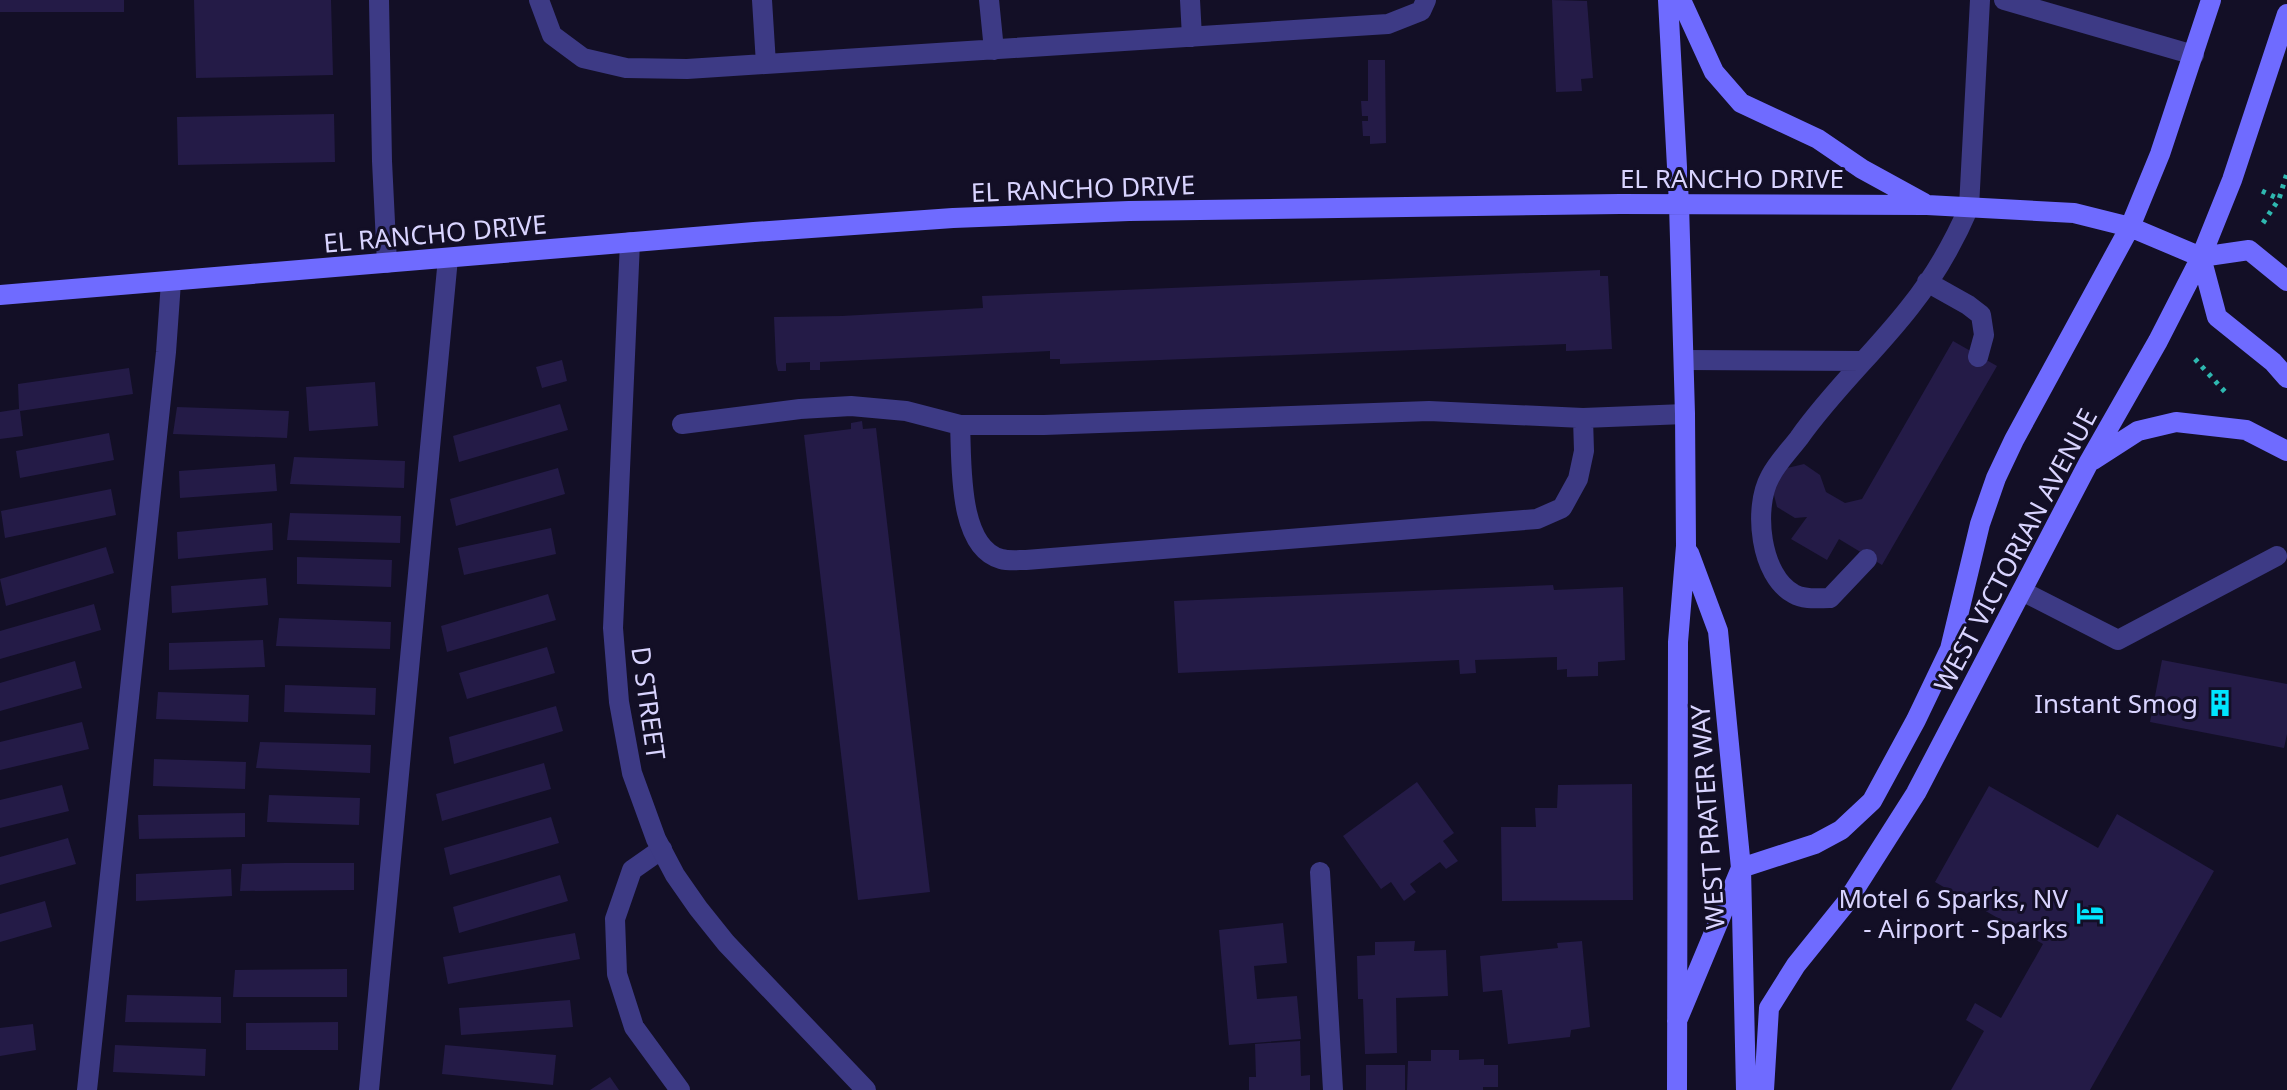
<svg xmlns="http://www.w3.org/2000/svg" width="2287" height="1090" viewBox="0 0 2287 1090" font-family="'Noto Sans',sans-serif">
	<style>
		.building { fill: #241b47 }
		.lines { fill: none; stroke-linecap: round; stroke-linejoin: round }
		.path { stroke: #2fb8b0; stroke-width: 5; stroke-dasharray: 4 6; stroke-linecap: butt }
		.service { stroke: #3d3a85; stroke-width: 20 }
		.minor { stroke: #3d3a85; stroke-width: 20 }
		.secondary { stroke: #6f6bff; stroke-width: 20 }
		.labels { text-anchor: middle; dominant-baseline: central; stroke-width: 6; stroke-linejoin: round; paint-order: stroke }
		.street-label { font-size: 26px; fill: #d9d4ff; stroke: #130f26 }
		.poi-label { font-size: 26px; fill: #d9d4ff; stroke: #130f26; text-anchor: end }
	</style>
	<rect width="100%" height="100%" fill="#130f26"/>
	<path class="building" d="M0,0h124v12h-124z
		M194,0h137l2,75 -137,3z
		M1552,0l35,1 6,77 -12,1 1,12 -26,1z
		M1368,60h17l1,83 -16,1v-8h-7l-1,-15h6v-5h-6l-1,-15h7z
		M334,114l1,48 -157,3 -1,-48z
		M1600,270v6h8l4,73 -46,2v-7l-506,20v-5h-10v-8l-230,11v8h-10v-8l-24,1v8h-8l-2,-8 -2,-46 68,-1 141,-8 -1,-12z
		M1953,341l44,25 -115,199 -43,-26 -12,21 -36,-21 16,-22 -12,1 -18,-11 -5,-20 11,-18 21,-5 16,11 6,17 19,11 17,-4z
		M562,360l5,21 -25,7 -6,-21z
		M129,368l4,26 -113,17 3,25 -23,3v-27l19,-3 -1,-25z
		M375,382l3,44 -69,5 -3,-44z
		M560,404l8,26 -109,32 -6,-26z
		M177,407l112,4 -2,27 -114,-4z
		M862,421l1,8 13,-1 54,464 -72,8 -54,-465 47,-6v-6z
		M109,433l5,27 -94,18 -4,-27z
		M294,457l111,4 -1,27 -114,-4z
		M275,464l2,27 -97,7 -1,-27z
		M558,468l7,26 -109,32 -6,-27z
		M111,489l5,26 -111,23 -4,-27z
		M290,513l111,3 -1,27 -113,-3z
		M272,523l1,27 -95,9 -1,-27z
		M551,528l5,26 -92,21 -6,-27z
		M106,547l8,26 -108,33 -6,-27z
		M297,557l95,3 -1,27 -94,-3z
		M266,578l2,27 -96,8 -1,-27z
		M1553,585l1,5 69,-3 2,73 -27,2v14l-31,1v-8l-10,1v-13l-82,3 1,13 -16,1 -1,-14 -281,13 -4,-72z
		M548,594l8,26 -109,32 -6,-26z
		M94,604l7,26 -101,29v-28z
		M279,618l112,4 -1,27 -114,-3z
		M263,640l2,27 -96,3v-27z
		M547,647l8,26 -88,26 -8,-26z
		M2162,660l125,24v50l-3,14 -134,-26z
		M75,661l7,27 -82,23v-28z
		M285,685l91,3 -1,27 -91,-3z
		M158,692l91,3 -1,27 -92,-3z
		M556,706l7,25 -109,33 -5,-27z
		M82,722l7,27 -89,21v-28z
		M260,742l111,3 -1,28 -114,-5z
		M154,759l92,3 -1,27 -92,-3z
		M544,763l7,26 -109,32 -6,-27z
		M1417,782l37,51 -11,8 15,20 -12,8 -6,-7 -30,22 6,8 -12,9 -13,-19 -10,7 -38,-53z
		M1632,784l1,116 -131,1 -1,-74h35l-1,-19h22l1,-23z
		M62,785l7,26 -69,17v-28z
		M1989,786l109,62 19,-34 97,57 -124,219h-139l33,-59 -18,-11 9,-17 26,15 42,-74 -108,-62z
		M269,795l91,3 -1,27 -92,-3z
		M245,813v24l-106,2 -1,-24z
		M551,817l8,26 -109,32 -6,-27z
		M68,838l8,26 -76,21v-28z
		M285,863h69v27l-114,1 2,-27z
		M231,869l1,27 -96,5v-27z
		M560,875l8,26 -109,32 -6,-26z
		M45,901l7,26 -52,15v-28z
		M1283,923l4,40 -33,3 3,33 40,-3 4,43 -72,6 -10,-115z
		M575,933l5,26 -132,25 -5,-27z
		M1415,941l-1,10 32,-1 2,46 -52,2 1,55 -32,1 -2,-55h-5l-1,-43 18,-1v-13z
		M1582,941l8,86 -19,3 -1,7 -62,7 -6,-54 -19,2 -3,-36 78,-8 -1,-5z
		M347,969v28h-114l2,-27z
		M127,995l94,2v26l-96,-1z
		M570,1000l3,27 -112,8 -2,-27z
		M338,1022v28h-92v-27z
		M33,1024l3,26 -36,6v-28z
		M1300,1041l1,35 9,-1v15h-61v-13h7l-1,-33z
		M115,1045l91,4 -1,27 -92,-4z
		M445,1045l111,10 -3,30 -111,-11z
		M1431,1050h28v10l25,-1v6h14v22h-15v3h-76l1,-29h23z
		M1366,1065h39v25h-39z
		M610,1077l9,13h-29z"/>
	<g class="lines">
		<path class="path" d="M2262,191l17,8
			M2263,223l16,-24 8,-26
			M2195,359l32,35"/>
		<path class="service" d="M379,0l3,161 5,102
			M539,0l13,35 31,23 43,10 61,1 701,-45 33,-13 5,-11
			M762,0l4,64
			M989,0l5,50
			M1190,0l2,37
			M2004,0l190,55
			M1927,282l41,23 13,10 3,20 -6,22
			M1685,360l177,1
			M682,424l118,-15 51,-3 55,5 54,14h84l385,-14 154,7 102,-4
			M960,425c2,36 -3,122 41,134 7,2 17,1 25,1l511,-41 25,-11 16,-29 6,-28 -1,-33
			M1867,559l-37,39c-11,0 -26,2 -36,-4 -34,-18 -41,-86 -24,-117 7,-14 19,-26 29,-39 33,-47 76,-86 111,-131 24,-30 44,-65 59,-100l11,-207
			M2022,591l96,49 159,-84
			M662,849l-30,21 -17,49 2,55 17,53 46,63
			M1320,872l13,218
			M87,1090l79,-738 5,-70
			M369,1090l79,-832"/>
		<path class="minor" d="M630,242l-17,386 6,74 13,71 24,66 19,36 23,33 28,35 140,147"/>
		<path class="secondary" d="M1668,0l11,204 6,210 1,132 -8,96 -1,448
			M1681,0l33,72 27,31 77,36 44,30 62,34
			M2201,257l16,60 56,45 14,16
			M0,295l754,-63 199,-14 176,-7 491,-7 307,1 147,8 56,14 71,30 48,-7 38,31
			M2093,460l45,-29 38,-9 70,8 41,21
			M1689,553l29,78 23,237 5,222
			M1677,1021l64,-153 74,-24 26,-14 31,-29 44,-81 34,-71 30,-125 16,-46 18,-38 116,-213 30,-73 51,-154
			M1764,1090l5,-82 27,-43 50,-62 70,-110 173,-331 69,-121 43,-84 31,-77 55,-166"/>
	</g>
	<defs>
		<g id="building-bare" transform="scale(2.16)"><path d="M-4-6H4V6H1V3H-1V6H-4ZM-2.5-4.3h1.7v1.8h-1.7ZM.8-4.3h1.7v1.8H.8ZM-2.5-1h1.7V.8h-1.7ZM.8-1h1.7V.8H.8Z" fill="#00e5ff" stroke="#130f26" stroke-width="2.5" paint-order="stroke"/></g>
		<g id="hotel-bare" transform="scale(2.16)"><path d="M-6-4.5h1.5V1H6V5H4.5V3h-9V5H-6ZM-4 0a1.8 1.8 0 1 1 3.6 0ZM.5 0V-2.5h3Q6-2.5 6 0Z" fill="#00e5ff" stroke="#130f26" stroke-width="2.5" paint-order="stroke"/></g>
	</defs>
	<g fill-rule="evenodd">
		<use href="#building-bare" x="2220" y="703"/>
		<use href="#hotel-bare" x="2090" y="913"/>
	</g>
	<g class="labels">
		<g class="street-label">
			<text x="1732" y="178">EL RANCHO DRIVE</text>
			<text transform="translate(1083 188) rotate(-2)">EL RANCHO DRIVE</text>
			<text transform="translate(435 233) rotate(-5)">EL RANCHO DRIVE</text>
			<text transform="translate(2015 550) rotate(-62)">WEST VICTORIAN AVENUE</text>
			<text transform="translate(649 703) rotate(82)">D STREET</text>
			<text transform="translate(1707 817) rotate(-94)">WEST PRATER WAY</text>
		</g>
		<g class="poi-label">
			<text x="2198" y="703">Instant Smog</text>
			<text x="2068" y="898">Motel 6 Sparks, NV<tspan x="2068" dy="30">- Airport - Sparks</tspan></text>
		</g>
	</g>
</svg>
